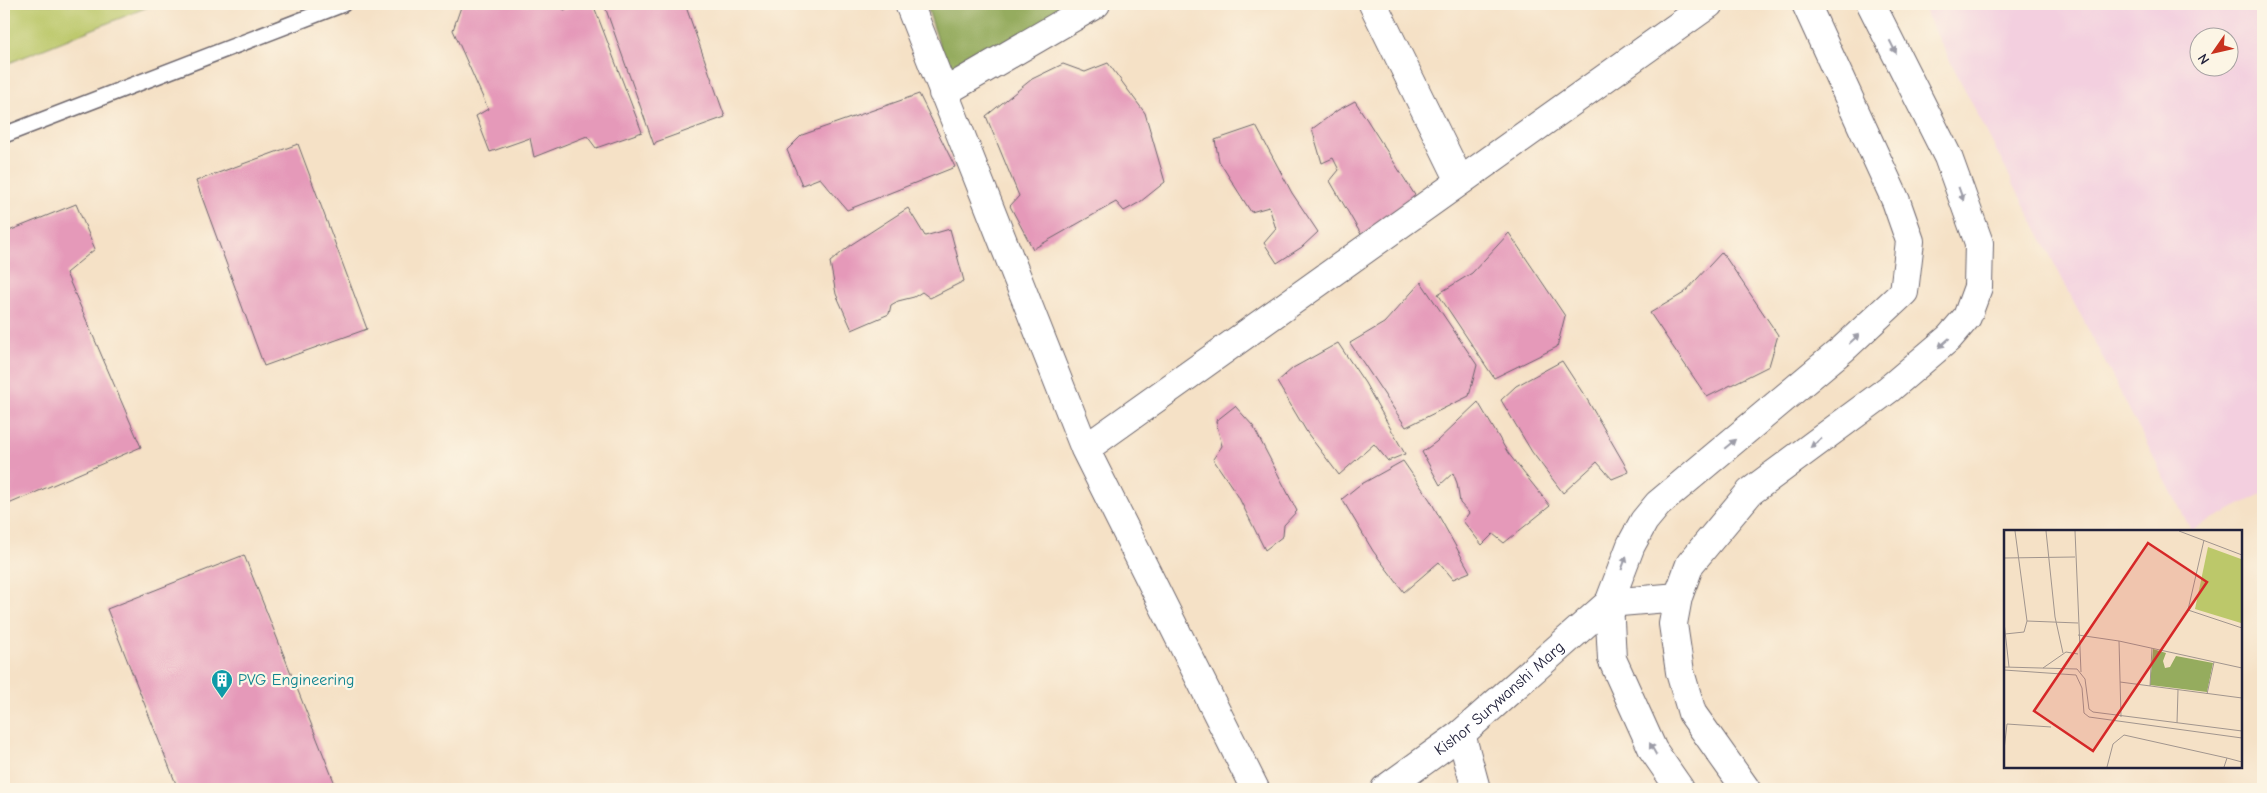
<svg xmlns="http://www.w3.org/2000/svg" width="2267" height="793" viewBox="0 0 2267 793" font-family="'Comic Neue',sans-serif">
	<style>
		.built { fill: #f3cfdf; fill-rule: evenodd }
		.green { fill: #bcc86a; stroke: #6f7552 }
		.forest { fill: #95ac5e; stroke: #5c674c }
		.building { fill: #e599b9 }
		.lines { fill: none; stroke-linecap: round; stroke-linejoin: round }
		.lane-casing { stroke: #6c656c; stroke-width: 18 }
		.street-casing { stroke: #6c656c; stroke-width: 30 }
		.secondary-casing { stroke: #6c656c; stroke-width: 30 }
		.lane { stroke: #fff; stroke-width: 15 }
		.street { stroke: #fff; stroke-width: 28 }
		.secondary { stroke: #fff; stroke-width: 28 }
		.oneway { fill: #9c9ca7 }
		.labels { text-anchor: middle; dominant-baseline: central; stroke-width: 4.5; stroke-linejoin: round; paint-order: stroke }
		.culture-label { font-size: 16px; fill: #0d838f; stroke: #fcf5e5; text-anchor: start }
		.street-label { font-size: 16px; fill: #22223b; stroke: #fcf5e5 }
		.inset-road { fill: none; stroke: #a1958e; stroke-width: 1 }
		.view { fill: #d62828; fill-opacity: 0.15; stroke: #d62828; stroke-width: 2.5 }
		.inset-edge { fill: none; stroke: #22223b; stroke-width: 2.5 }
	</style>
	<rect width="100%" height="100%" fill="#fcf5e5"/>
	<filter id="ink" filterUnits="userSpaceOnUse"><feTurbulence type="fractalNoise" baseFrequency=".02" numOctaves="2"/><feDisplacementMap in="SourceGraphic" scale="10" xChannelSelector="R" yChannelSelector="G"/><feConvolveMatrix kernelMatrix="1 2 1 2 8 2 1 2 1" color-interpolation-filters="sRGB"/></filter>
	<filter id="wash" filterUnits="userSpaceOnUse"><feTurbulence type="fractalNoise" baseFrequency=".0096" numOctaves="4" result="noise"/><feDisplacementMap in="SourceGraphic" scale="20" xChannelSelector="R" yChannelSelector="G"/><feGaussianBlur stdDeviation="1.12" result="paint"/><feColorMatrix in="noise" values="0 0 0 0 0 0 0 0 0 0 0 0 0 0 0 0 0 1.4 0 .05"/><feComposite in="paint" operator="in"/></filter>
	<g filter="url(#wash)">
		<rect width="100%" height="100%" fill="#f5e1c6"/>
		<path class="built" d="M1921,4h342v489l-72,37zM2200,38h30v30h-30z"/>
		<path class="green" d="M4,4h151l-151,61z"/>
		<path class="forest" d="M926,4h157l-133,73z"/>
		<g id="blocks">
			<path class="building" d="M462,4h64v2l6,-2h28l4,6 15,-6h14l49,128 -46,16 -9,-12 -53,21 -4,-19 -40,14 -14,-36 12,-7 -35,-79z
				M604,4h81l40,113 -69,25 -2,3z
				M1108,63l37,50 20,69 -25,20 -16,9 -8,-9 -83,47 -23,-43 9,-10 -33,-80 46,-37 31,-15 22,8z
				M919,94l36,73 -108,43 -27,-32 -18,7 -15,-35 15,-15z
				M1355,101l63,99 -56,36 -32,-55 9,-11 -6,-12 -11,5 -10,-34 26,-19z
				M1256,126l36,67 26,39 -16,15 -25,16 -13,-20 12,-14 -7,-22 -18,5 -32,-51 -4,-21z
				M298,144l69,185 -103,37 -68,-185z
				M76,204l19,45 -29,24 75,174 -137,59v-273z
				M908,208l17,28 25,-7 14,52 -34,17 -8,-6 -8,5 -16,4 -7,4 -2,9 -37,16 -16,-36 -6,-32 22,-18z
				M1509,233l56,83 -8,31 -63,31 -56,-84 34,-21z
				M1722,252l56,83 -9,31 -62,31 -57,-84 34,-20z
				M1421,282l56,83 -8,31 -63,31 -56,-84 34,-20z
				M1338,343l27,40 40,71 -17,7 -14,-17 -35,31 -31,-41 -31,-52 16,-14z
				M1562,361l26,40 41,71 -17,7 -15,-17 -34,31 -31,-41 -31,-52 15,-14z
				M1478,402l30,51 42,53 -46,37 -11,-9 -11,11 -19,-24 6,-8 -9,-10 -3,-20 -4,-10 -13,12 -18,-33 14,-10z
				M1235,406l18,20 44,85 -13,14 -1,11 -18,14 -27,-54 -25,-37 9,-13 -6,-25z
				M1403,461l27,39 40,72 -17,7 -14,-17 -35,30 -31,-41 -31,-52 16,-13z
				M244,555l93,234h-159l-71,-180z"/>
		</g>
	</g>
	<g filter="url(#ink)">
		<use href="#blocks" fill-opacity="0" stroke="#6c656c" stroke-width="1"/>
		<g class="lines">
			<g class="lane-casing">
				<path id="lane" d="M4,135l339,-131"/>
			</g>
			<g class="street-casing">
				<path id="street" d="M909,4l176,445 170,340
					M1373,4l87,177
					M943,93l153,-89
					M1085,449l624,-445
					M1461,734l15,55"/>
			</g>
			<g class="secondary-casing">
				<g id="secondary">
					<path id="s1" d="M1385,789l76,-55 148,-131 69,-6"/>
					<path d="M1680,789l-27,-39 -41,-91 -3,-56 22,-58 13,-24 14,-17 185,-155 61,-57 6,-51 -14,-40 -90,-197"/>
					<path d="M1746,789l-54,-76 -12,-41 -7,-48 5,-27 12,-33 60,-72 139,-103 60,-51 18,-21 11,-30 1,-44 -31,-86 -77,-153"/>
				</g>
			</g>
			<use href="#lane" class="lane"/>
			<use href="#street" class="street"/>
			<use href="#secondary" class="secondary"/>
		</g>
		<defs><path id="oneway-solid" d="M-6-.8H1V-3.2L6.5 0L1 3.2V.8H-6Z" transform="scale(1.25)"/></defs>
		<g class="oneway">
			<use href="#oneway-solid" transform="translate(1893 47) rotate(63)"/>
			<use href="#oneway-solid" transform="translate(1961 194) rotate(70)"/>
			<use href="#oneway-solid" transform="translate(1854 339) rotate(-43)"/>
			<use href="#oneway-solid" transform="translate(1944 343) rotate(139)"/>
			<use href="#oneway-solid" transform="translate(1816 443) rotate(143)"/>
			<use href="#oneway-solid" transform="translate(1730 444) rotate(-40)"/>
			<use href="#oneway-solid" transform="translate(1624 563) rotate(-70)"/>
			<use href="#oneway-solid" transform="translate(1653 749) rotate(-119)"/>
		</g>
	</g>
	<defs>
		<g id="building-pin" transform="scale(1.125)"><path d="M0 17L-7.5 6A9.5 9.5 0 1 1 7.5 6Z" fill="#0f9aa8" stroke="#fcf5e5"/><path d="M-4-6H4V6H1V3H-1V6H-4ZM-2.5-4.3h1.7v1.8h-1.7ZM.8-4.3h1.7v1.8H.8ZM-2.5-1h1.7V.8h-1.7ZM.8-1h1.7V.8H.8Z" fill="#fff"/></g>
	</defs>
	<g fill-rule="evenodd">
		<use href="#building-pin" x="222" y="680"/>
	</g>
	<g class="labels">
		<g class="culture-label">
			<text x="238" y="680">PVG Engineering</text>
		</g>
		<g class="street-label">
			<text stroke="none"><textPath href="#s1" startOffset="146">Kishor Surywanshi Marg</textPath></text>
		</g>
	</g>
	<g transform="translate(2004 530)">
		<rect width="238" height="238" fill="#f5e1c6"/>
		<path d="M204,17l33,12v64l-46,-14z" fill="#bcc86a"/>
		<path d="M149,119l13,4 -3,8 2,7 5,-1 6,-11 37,7 -6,29 -57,-7z" fill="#95ac5e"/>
		<path class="inset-road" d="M11,1l12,90 51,2M42,1l9,86 8,36M71,1l6,141M175,1l63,24M200,10l-16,70 54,18M0,28l71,-1M0,92l5,45M1,104l19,-2 3,-11M74,105l41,6 123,27M115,111l2,76M0,137l73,2 8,10 4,30 4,3 149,19M39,138l23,-16 12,2M0,140l72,5 6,13 2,25 5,4 153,21M116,152l122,16M146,156l2,-38M203,164l7,-32M173,193l1,-33M0,220l3,-26 44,3M103,237l6,-23 11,-9 103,23M220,237l3,-9 15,4"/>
		<path class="view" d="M144,13l59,39 -114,169 -59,-40z"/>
		<rect width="238" height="238" class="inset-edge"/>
	</g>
	<rect width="2267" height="793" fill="none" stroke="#fcf5e5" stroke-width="20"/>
	<g transform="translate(2214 52) rotate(236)"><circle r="24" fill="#fcf5e5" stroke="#a5a1a1"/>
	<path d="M0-4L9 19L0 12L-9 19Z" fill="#c8321e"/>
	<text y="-8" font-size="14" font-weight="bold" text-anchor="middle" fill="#22223b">N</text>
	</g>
</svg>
